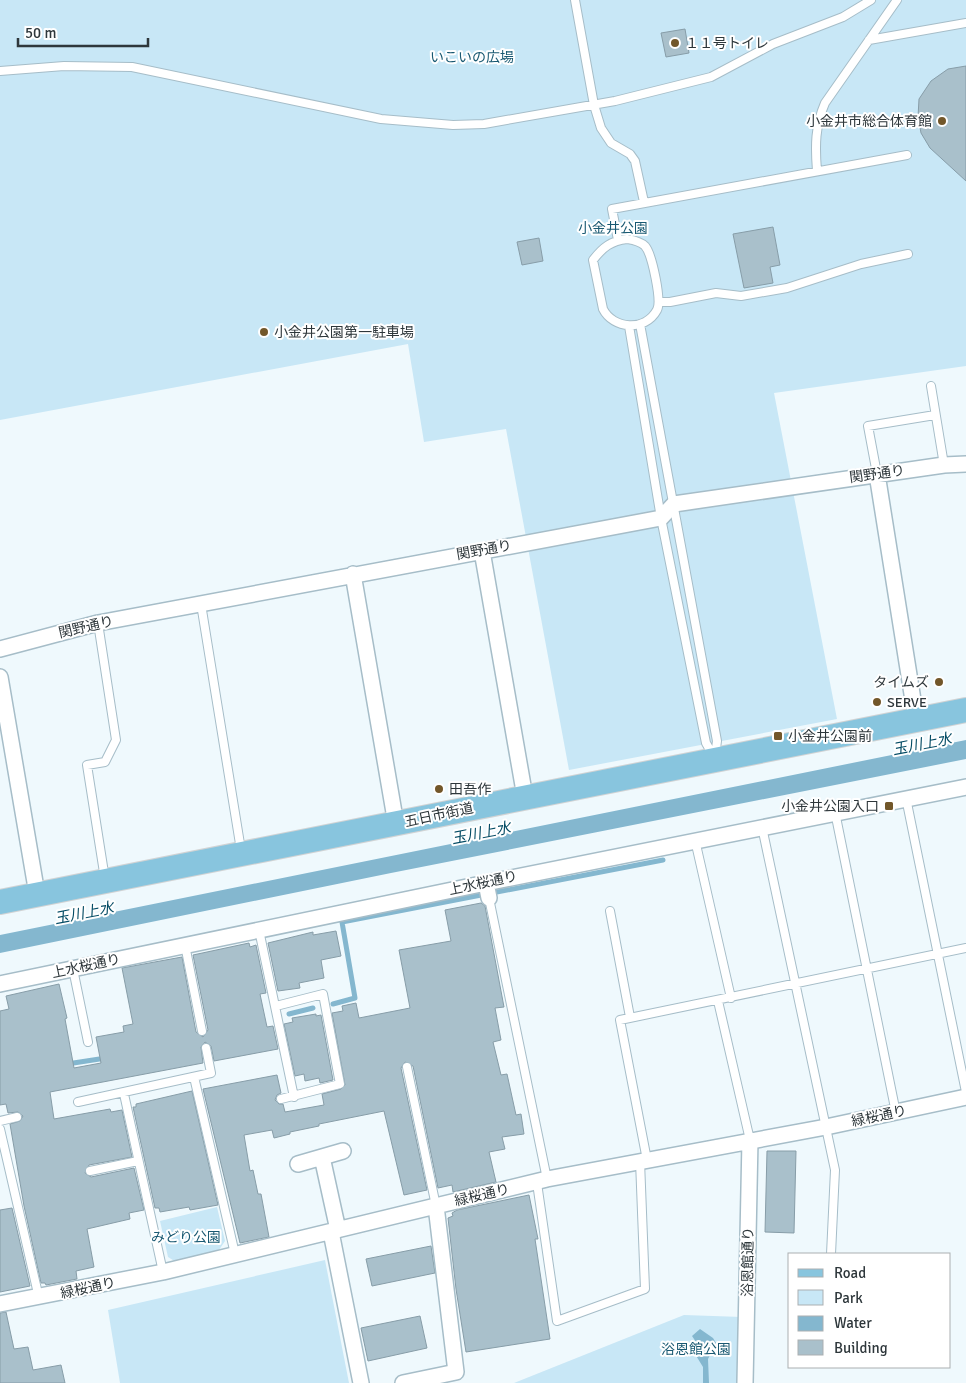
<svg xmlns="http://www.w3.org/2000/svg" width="966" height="1383" viewBox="0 0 966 1383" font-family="Signika,'Noto Sans JP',sans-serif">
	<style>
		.green { fill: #c8e7f6 }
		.water { fill: #84b7cf }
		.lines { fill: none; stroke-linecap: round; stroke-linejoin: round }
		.stream { stroke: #84b7cf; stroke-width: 5 }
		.building { fill: #a9c0cb; stroke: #879da8 }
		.lane-casing { stroke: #a6bdc8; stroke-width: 10 }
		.street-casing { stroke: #a6bdc8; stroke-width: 18 }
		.primary-casing { stroke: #d1d3d4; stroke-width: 26 }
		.lane { stroke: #fff; stroke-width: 8 }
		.street { stroke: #fff; stroke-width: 15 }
		.primary { stroke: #88c5de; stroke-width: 24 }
		.poi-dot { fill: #72572a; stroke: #fff; stroke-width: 2 }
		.labels { text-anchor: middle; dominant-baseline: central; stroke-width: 4; stroke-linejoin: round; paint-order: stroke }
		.poi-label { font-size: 14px; fill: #2e373b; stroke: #fff; text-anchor: start }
		.park-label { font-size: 14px; fill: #195972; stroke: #fff }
		.street-label { font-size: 14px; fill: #2e373b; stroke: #fff }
		.water-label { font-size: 15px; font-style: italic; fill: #034b64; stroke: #fff }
	</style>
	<rect width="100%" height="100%" fill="#eff9fd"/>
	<path class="green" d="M0,0h966v366l-192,27 63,326 -268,51 -63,-341 -82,13 -16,-98 -408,76z
		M217,1207l8,34 -6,9 -43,12 -8,-5 -8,-36z
		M325,1260l24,123h-229l-12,-73z
		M684,1315l58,2 -1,66h-227z"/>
	<path class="water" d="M966,740v19l-575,114 -391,80v-18z
		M700,1329l13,9 3,5 -8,16 1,24h-6v-16l-8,-13 -10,1 -5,-10 16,-3 -4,-6z"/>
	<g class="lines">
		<path class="stream" d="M333,1004l22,-6 -13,-76 321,-62
			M289,1014l24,-6
			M67,1064l39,-6"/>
	</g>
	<path class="building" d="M685,29l4,24 -23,4 -5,-24z
		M966,66v115l-36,-33 -9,-15 -3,-16 1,-18 12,-18 17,-12z
		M773,227l7,38 -10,2 3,16 -29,5 -11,-54z
		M539,238l4,23 -21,4 -5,-23z
		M481,903l4,3 19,101 -9,1 6,32 -8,2 8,33 6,-1 9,41 5,-1 3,20 -22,3 3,12 -16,3 7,30 -43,10 -1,-7 -14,3 -25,-122 -8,-4 -4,6 26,122 -23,5 -20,-84 -65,13v2l-29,6v2l-16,4 -2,-8 -28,5 6,36 3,-1 5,24h3l8,43 -29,6 -37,-154 74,-14 4,18 -4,2 -2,5 4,4h4l2,8 39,-7 -2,-11 19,-5 4,-4 -13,-72 11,-2 -1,-5 14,-3 3,15 51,-10 -11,-58 52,-9 -6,-31z
		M336,931l5,25 -20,4 3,18 -25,5 1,5 -22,3 -10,-48 45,-11v3z
		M249,943l1,4 6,-2 10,48 -6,1 7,33 6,-1 5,23 -64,12 -3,-15 -6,-4 -4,5 2,16 -153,29 4,27 56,-10 1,3 11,-2 10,47 -43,8 -4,8 6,4 43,-9 10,42 -15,3 1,6 -43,10 7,38 -18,4 1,8 -31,6 -1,-2h-4l-17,-77 -14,-82 10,-3 3,-5 -5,-4 -10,1 -2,-9 -6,1v-94l9,-2 -3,-13 53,-12 8,34 -2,1 9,49 27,-5 -5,-26 28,-5 -1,-6 10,-2 -11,-56 60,-11 14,75 7,5 5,-7 -15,-75z
		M316,1014v2l5,-1 12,65 -13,3 -1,-5 -14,3 -1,-7 -9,2 -11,-52 9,-2 -1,-4z
		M192,1091l26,114 -28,5 -1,-3 -29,5 -1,-4h-4l-22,-101h3v-3z
		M767,1151h29l-2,82 -29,-1z
		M529,1195l9,44h-3l15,100 -84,13 -10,-63 -8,-71 5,-2 -1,-3 5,-3z
		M12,1208l18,78 -30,6v-82z
		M431,1246l4,27 -63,13 -6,-27z
		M6,1312l8,37 14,-2 5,23 28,-5 4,18h-65v-70z
		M420,1316l7,32 -59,13 -7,-33z"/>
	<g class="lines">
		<g class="lane-casing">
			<path id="lane" d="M575,0l19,105 7,23 10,15 19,11 5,7 9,41
				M869,40l97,-17
				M0,71l64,-5 68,1 249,52 72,6 31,-1 131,-23 96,-24 62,-33 70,-27 28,-17
				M817,171c-2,-25 -2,-45 8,-68l72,-103
				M627,239c6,1 13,2 18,7 7,8 17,55 12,64 -12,22 -44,19 -54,-1l-10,-49c10,-13 18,-19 34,-21z
				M618,240l-6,-31 295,-54
				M659,302h11l46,-9 25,3 46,-8 74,-24 47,-10
				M640,324l77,417 -2,15
				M629,326l32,192 45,225 8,14
				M931,386l13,79
				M877,474l-9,-48 67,-11
				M201,604l40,246
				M98,623l18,117 -11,22 -18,3 18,114
				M906,798l60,294
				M835,812l61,301
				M762,827l73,343 -4,84
				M695,840l36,158
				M489,898l58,281
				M610,911l20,106
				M259,930l35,167
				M185,945l17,86
				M73,969l15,73
				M718,1001l32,139
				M276,1006l47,-12 17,90 -59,15
				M407,1067l29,139
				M194,1077l41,177
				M124,1094l39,178
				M78,1102l133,-29 -5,-25
				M0,1121l17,-4
				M0,1129l39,169
				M647,1160l-27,-140 346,-72
				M90,1171l48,-10
				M537,1183l20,138 88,-32 -5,-128"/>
		</g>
		<g class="street-casing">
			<path id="street" d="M877,474l39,245
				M482,551l43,246
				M353,574l43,250
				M0,649l98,-26 563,-105 13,-14 270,-39 22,-1
				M0,677l37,217
				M486,883l3,15
				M0,984l486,-101 480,-96
				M322,1157l16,73
				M298,1164l45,-13
				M331,1232l30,151
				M0,1304l163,-32 384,-93 279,-52 140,-30
				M403,1383l53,-11 -20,-166
				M745,1383l5,-243"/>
		</g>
		<g class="primary-casing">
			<path id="primary" d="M0,902l966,-192"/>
		</g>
		<use href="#lane" class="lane"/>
		<use href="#street" class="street"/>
		<use href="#primary" class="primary"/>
	</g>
	<g class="poi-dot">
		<circle cx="675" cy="43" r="5"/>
		<circle cx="942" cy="121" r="5"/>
		<circle cx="264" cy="332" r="5"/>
		<circle cx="939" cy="682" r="5"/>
		<circle cx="877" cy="702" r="5"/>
		<rect x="773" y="731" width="10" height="10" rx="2.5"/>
		<circle cx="439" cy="789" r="5"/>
		<rect x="884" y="801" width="10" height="10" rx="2.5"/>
	</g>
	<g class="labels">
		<g class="poi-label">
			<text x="685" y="43">１１号トイレ</text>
			<text x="932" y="121" text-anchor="end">小金井市総合体育館</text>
			<text x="274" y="332">小金井公園第一駐車場</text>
			<text x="929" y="682" text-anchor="end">タイムズ</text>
			<text x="887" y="702">SERVE</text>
			<text x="788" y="736">小金井公園前</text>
			<text x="449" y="789">田吾作</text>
			<text x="879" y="806" text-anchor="end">小金井公園入口</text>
		</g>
		<g class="park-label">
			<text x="472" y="57">いこいの広場</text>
			<text x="613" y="228">小金井公園</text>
			<text x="186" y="1237">みどり公園</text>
			<text x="696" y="1349">浴恩館公園</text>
		</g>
		<g class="street-label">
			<text transform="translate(877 474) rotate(-8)">関野通り</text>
			<text transform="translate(484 550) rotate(-10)">関野通り</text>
			<text transform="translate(86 627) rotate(-13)">関野通り</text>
			<text transform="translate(439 815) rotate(-12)">五日市街道</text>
			<text transform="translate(483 883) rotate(-12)">上水桜通り</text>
			<text transform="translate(86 966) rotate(-12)">上水桜通り</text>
			<text transform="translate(879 1116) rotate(-12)">緑桜通り</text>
			<text transform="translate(482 1195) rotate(-13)">緑桜通り</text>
			<text transform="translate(748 1262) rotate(-89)">浴恩館通り</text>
			<text transform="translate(88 1288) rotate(-12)">緑桜通り</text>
		</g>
		<g class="water-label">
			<text transform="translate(922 744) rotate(-11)">玉川上水</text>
			<text transform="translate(481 833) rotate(-11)">玉川上水</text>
			<text transform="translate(84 913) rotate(-11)">玉川上水</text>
		</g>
	</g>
	<rect x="788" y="1253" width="162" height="115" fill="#ffffff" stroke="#abafb1"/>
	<rect x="798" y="1269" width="25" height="8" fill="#88c5de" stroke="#abafb1"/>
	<text x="834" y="1278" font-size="15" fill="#2e373b">Road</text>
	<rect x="798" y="1290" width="25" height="15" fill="#c8e7f6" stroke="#abafb1"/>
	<text x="834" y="1303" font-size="15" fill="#2e373b">Park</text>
	<rect x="798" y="1316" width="25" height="15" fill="#84b7cf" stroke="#abafb1"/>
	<text x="834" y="1328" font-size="15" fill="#2e373b">Water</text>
	<rect x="798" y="1340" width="25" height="15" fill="#a9c0cb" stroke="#abafb1"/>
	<text x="834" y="1353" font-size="15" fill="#2e373b">Building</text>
	<path d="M18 38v8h130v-8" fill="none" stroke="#2e373b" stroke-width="2.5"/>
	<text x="25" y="38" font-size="15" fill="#2e373b" stroke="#ffffff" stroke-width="4" paint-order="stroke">50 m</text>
</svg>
